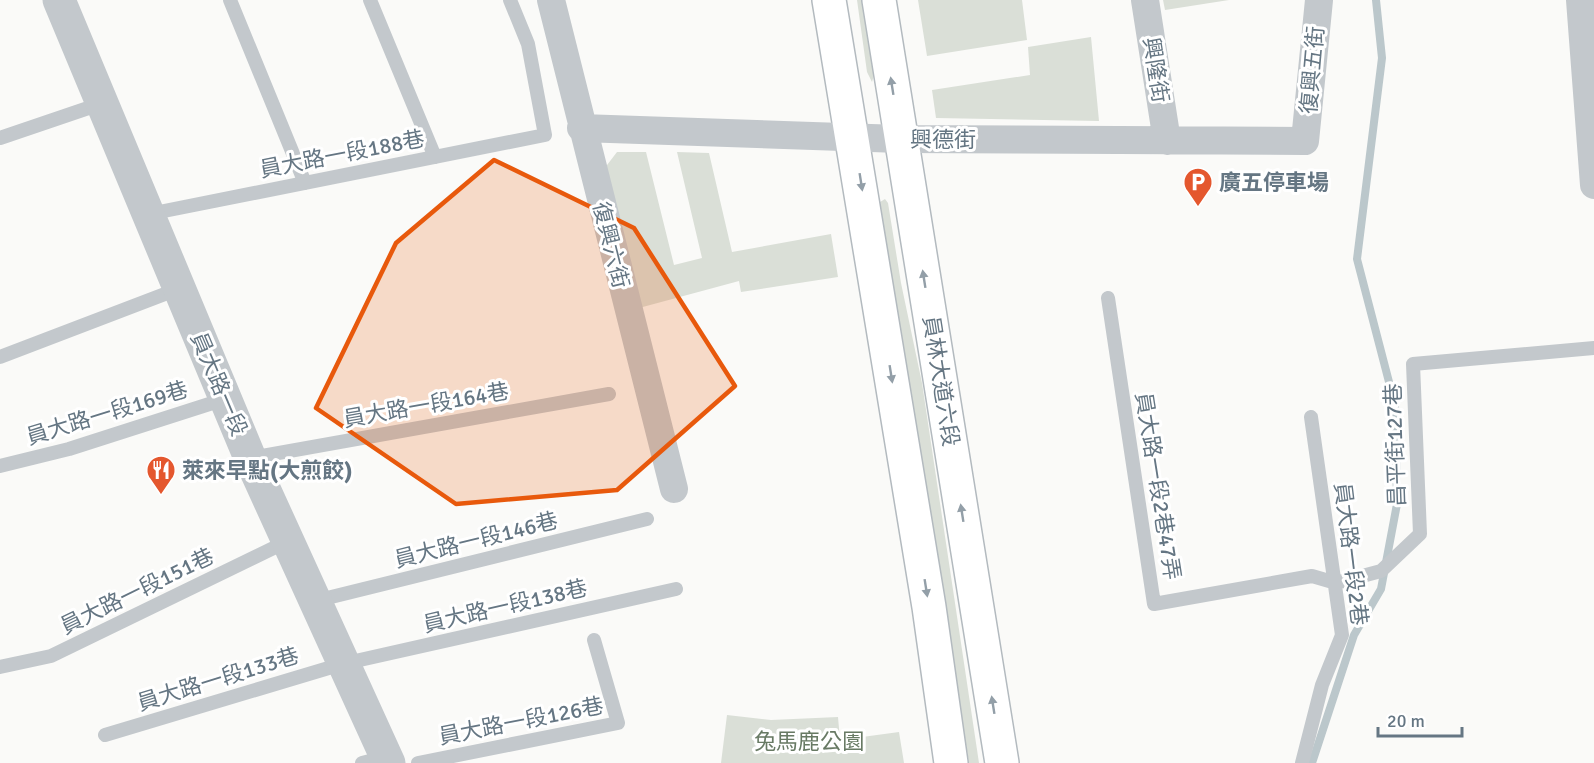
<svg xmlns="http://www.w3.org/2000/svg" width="1594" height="763" viewBox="0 0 1594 763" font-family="Signika,'Noto Sans TC',sans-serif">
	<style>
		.green { fill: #dadfd7 }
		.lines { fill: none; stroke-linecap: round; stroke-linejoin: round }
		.stream { stroke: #bbc7cb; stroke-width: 8 }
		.secondary-casing { stroke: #b3babf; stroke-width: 36 }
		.service { stroke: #c3c8cc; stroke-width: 14 }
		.minor { stroke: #c3c8cc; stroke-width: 28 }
		.tertiary { stroke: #c3c8cc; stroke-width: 33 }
		.secondary { stroke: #fff; stroke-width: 33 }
		.oneway { fill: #939fa8 }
		.marked { fill: #e8590c; fill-opacity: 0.2; stroke: #e8590c; stroke-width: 4.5; stroke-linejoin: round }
		.labels { text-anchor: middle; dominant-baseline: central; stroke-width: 6; stroke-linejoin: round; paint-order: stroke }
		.street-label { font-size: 22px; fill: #657683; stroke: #fff }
		.poi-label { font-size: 22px; font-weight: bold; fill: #657683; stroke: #fff; text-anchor: start }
		.park-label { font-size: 22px; fill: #687a64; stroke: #fff }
	</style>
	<rect width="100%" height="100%" fill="#fafaf8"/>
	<path class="green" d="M857,0h6l12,72 -3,10 -5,-10z
		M918,0h104l5,40 -100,16z
		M1163,0h66l-64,10z
		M1091,37l8,84 -163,-3 -4,-28 98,-15 -2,-28z
		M617,152h29l28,113 28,-7 -25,-106 32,1 23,99 99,-18 7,43 -97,15 -2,-11 -100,27 -35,-139z
		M885,199l3,4 13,80 21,100 57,380h-10l-89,-561z
		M727,715l44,5 67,-3 2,23 59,-8 5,31h-183z"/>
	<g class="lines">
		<path class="stream" d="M1312,763l42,-128 27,-46 16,-85 -2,-99 -38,-146 25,-201 -6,-58"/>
		<g class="secondary-casing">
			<path id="secondary" d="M829,0l100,607 22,156
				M879,0l123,763"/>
		</g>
		<path class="service" d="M230,0l75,183
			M370,0l65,157
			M0,138l103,-35
			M149,214l396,-79 -17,-91 -18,-44
			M1108,298l46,306 158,-28 24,7 45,-12 39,-37 -7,-170 181,-16
			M0,357l178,-68
			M250,458l359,-64
			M0,466l69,-17 156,-50
			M315,601l332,-82
			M0,667l51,-11 237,-115
			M105,735l237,-71 334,-75
			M362,763l23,-6
			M418,763l200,-40 -24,-83
			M1302,763l20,-78 20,-50 -31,-218"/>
		<path class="minor" d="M551,0l123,489
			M1145,0l22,141
			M1580,0l14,185
			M581,128l319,11 405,2 14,-141"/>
		<path class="tertiary" d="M59,0l191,458 139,305"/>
		<use href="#secondary" class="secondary"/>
	</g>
	<defs><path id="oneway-solid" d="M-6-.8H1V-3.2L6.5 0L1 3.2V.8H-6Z" transform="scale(1.5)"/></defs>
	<g class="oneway">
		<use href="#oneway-solid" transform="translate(892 86) rotate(-99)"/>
		<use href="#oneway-solid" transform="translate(861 182) rotate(81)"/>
		<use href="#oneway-solid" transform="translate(924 279) rotate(-99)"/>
		<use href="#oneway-solid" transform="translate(891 374) rotate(81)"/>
		<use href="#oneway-solid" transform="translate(962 513) rotate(-99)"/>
		<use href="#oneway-solid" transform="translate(926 588) rotate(81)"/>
		<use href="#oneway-solid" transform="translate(993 705) rotate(-99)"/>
	</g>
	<path class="marked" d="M494,160l140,68 101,158 -118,104 -161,14 -140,-96 80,-165z"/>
	<defs>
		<g id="parking-pin" transform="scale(1.5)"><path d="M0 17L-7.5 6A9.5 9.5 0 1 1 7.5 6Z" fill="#e4572e" stroke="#fff"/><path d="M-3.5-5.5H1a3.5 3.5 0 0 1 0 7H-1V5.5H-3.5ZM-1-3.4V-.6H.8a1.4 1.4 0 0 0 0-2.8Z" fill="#fff"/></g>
		<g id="restaurant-pin" transform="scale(1.5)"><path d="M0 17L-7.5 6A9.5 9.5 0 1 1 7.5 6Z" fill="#e4572e" stroke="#fff"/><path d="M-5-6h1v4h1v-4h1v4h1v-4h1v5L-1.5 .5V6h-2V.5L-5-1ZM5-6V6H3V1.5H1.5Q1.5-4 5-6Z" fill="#fff"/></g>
	</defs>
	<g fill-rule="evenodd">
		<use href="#parking-pin" x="1198" y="182"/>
		<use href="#restaurant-pin" x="161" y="470"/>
	</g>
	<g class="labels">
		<g class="street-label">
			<text transform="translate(1156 70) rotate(81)">興隆街</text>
			<text transform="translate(1312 70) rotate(-85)">復興五街</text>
			<text x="943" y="139">興德街</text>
			<text transform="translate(342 154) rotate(-11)">員大路一段188巷</text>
			<text transform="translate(611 245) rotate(76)">復興六街</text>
			<text transform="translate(941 381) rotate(81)">員林大道六段</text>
			<text transform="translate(219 384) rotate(67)">員大路一段</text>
			<text transform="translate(426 405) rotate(-10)">員大路一段164巷</text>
			<text transform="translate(107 413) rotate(-17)">員大路一段169巷</text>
			<text transform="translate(1395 445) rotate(-92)">昌平街127巷</text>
			<text transform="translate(1158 486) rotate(81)">員大路一段2巷47弄</text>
			<text transform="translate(476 540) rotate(-14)">員大路一段146巷</text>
			<text transform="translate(1351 554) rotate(83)">員大路一段2巷</text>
			<text transform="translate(137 591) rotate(-26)">員大路一段151巷</text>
			<text transform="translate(505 606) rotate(-13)">員大路一段138巷</text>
			<text transform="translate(218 679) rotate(-17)">員大路一段133巷</text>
			<text transform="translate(521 721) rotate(-11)">員大路一段126巷</text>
		</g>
		<g class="poi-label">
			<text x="1219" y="182">廣五停車場</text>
			<text x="182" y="470">萊來早點(大煎餃)</text>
		</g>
		<g class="park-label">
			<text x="809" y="741">兔馬鹿公園</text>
		</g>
	</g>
	<path d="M1378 727v9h84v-9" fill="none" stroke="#657683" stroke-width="3"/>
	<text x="1387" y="727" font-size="18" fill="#657683" stroke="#ffffff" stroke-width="4.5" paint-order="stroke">20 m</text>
</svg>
